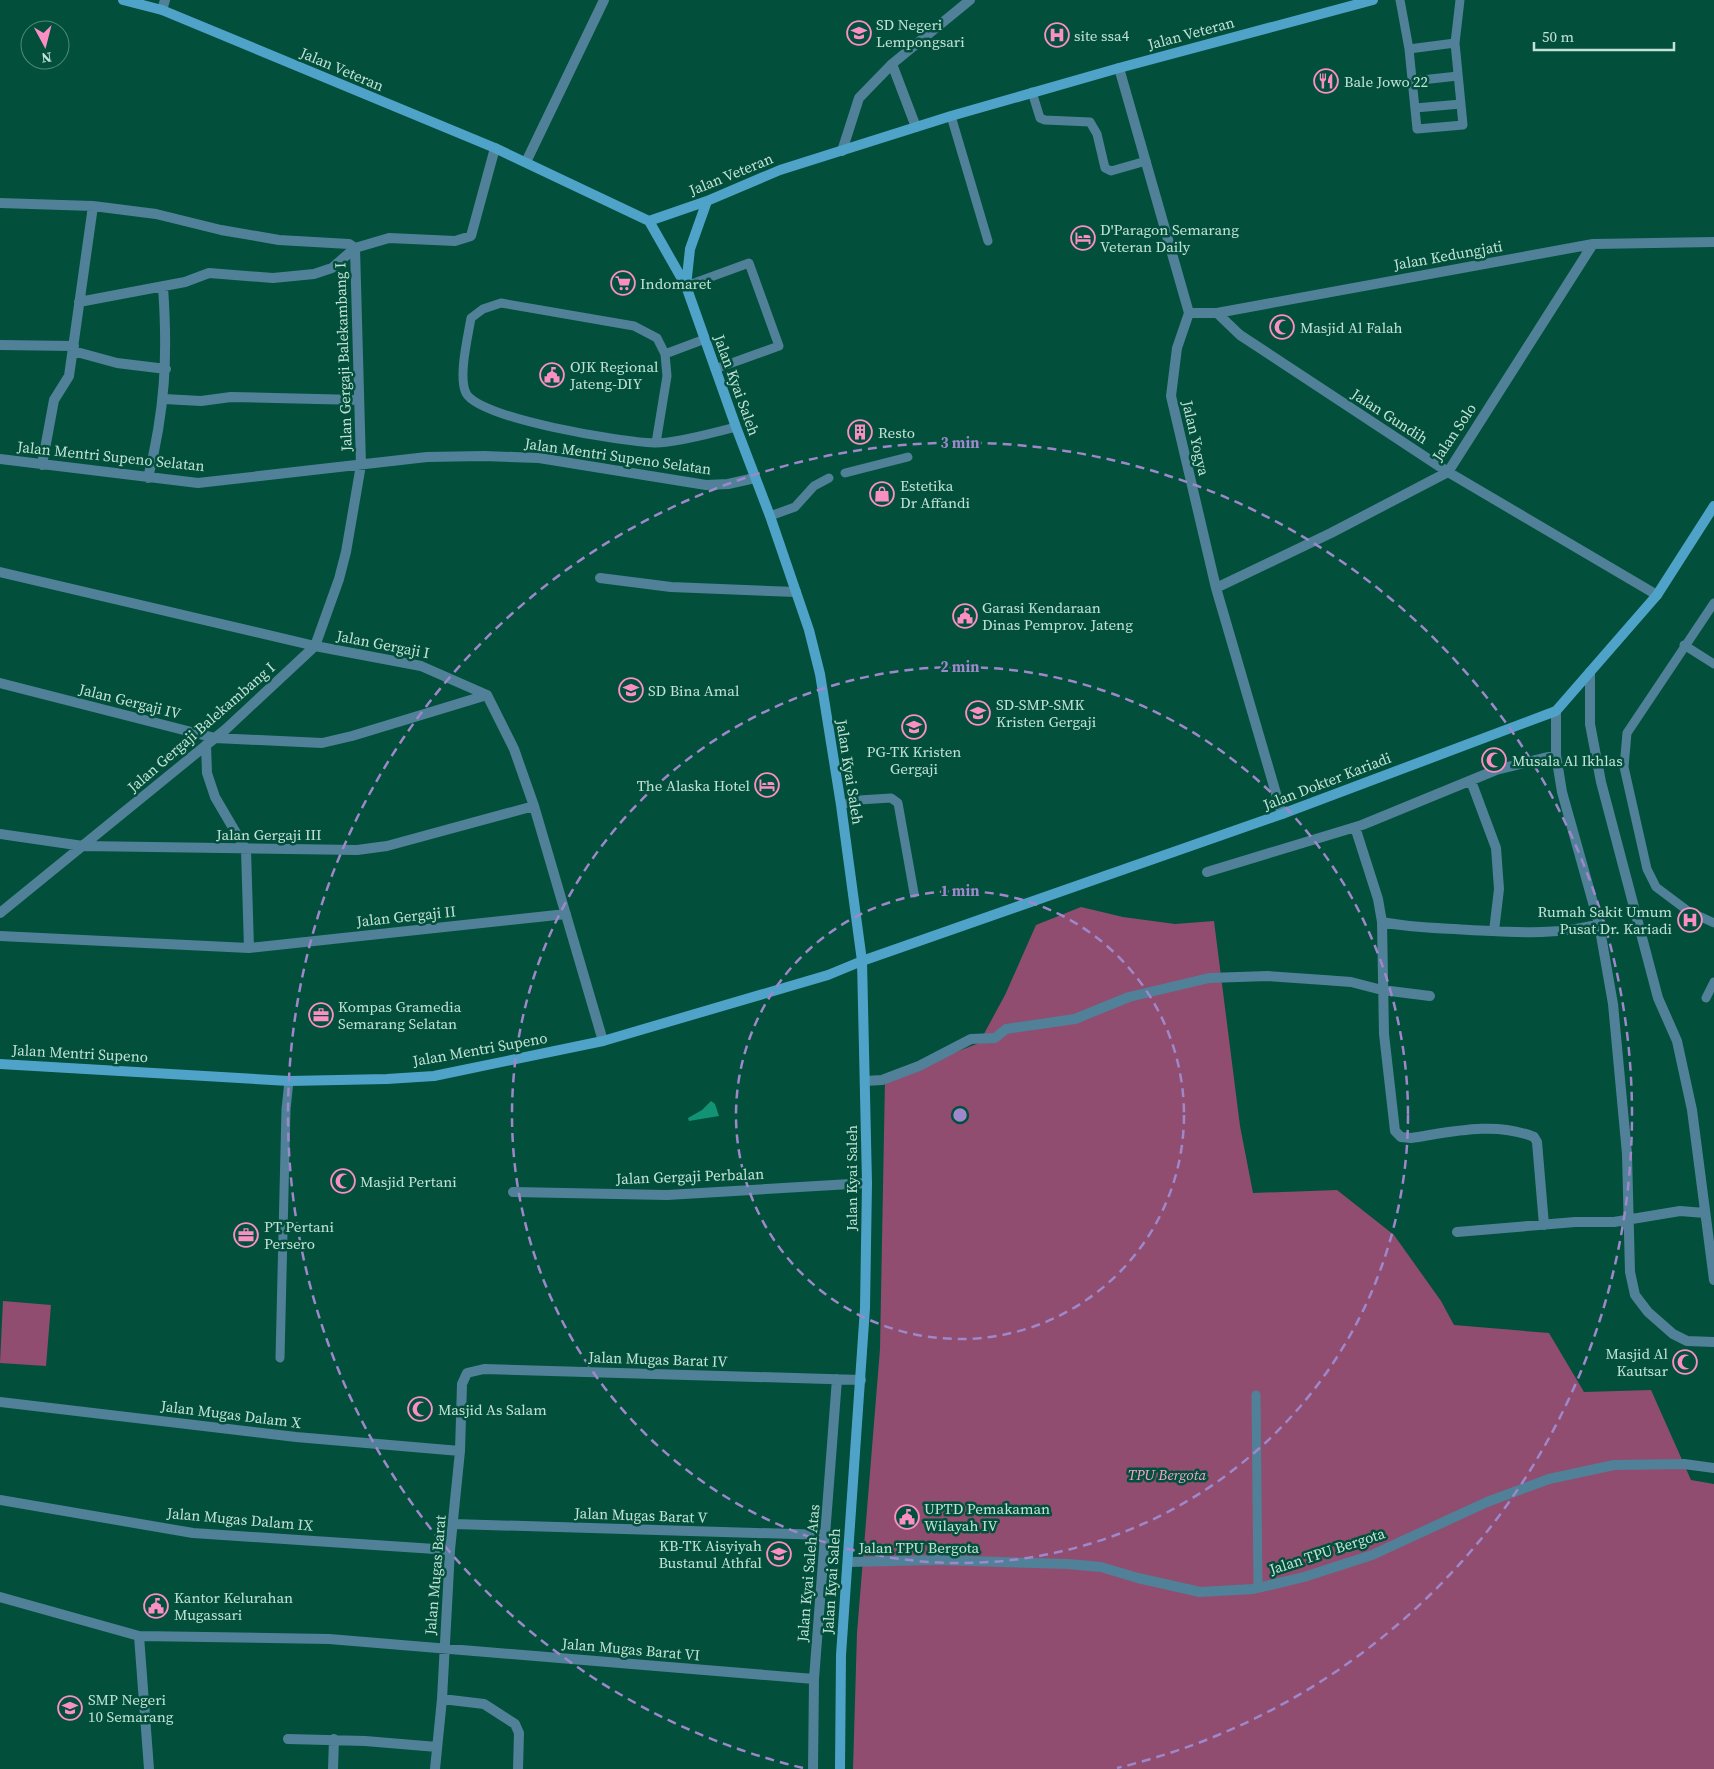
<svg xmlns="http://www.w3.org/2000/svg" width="1714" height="1769" viewBox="0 0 1714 1769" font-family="'Source Serif 4',serif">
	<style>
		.green { fill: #914d6f }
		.water { fill: #129474 }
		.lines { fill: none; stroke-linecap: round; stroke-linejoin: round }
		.service { stroke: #508198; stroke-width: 9 }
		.minor { stroke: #508198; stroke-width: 10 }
		.tertiary { stroke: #508198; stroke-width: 10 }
		.secondary { stroke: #50a3c8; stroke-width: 10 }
		.ring { fill: none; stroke: #9e87ca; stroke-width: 2.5; stroke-dasharray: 9 6 }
		.labels { text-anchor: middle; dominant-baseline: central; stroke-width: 5; stroke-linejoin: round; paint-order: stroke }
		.poi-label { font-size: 15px; fill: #c2e2d5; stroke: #024f3c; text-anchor: start }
		.street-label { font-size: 15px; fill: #c2e2d5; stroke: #024f3c }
		.park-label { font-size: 15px; font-style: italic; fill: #f2a3c8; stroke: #024f3c }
		.centre { fill: #9e87ca; stroke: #024f3c; stroke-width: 2.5 }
		.ring-label { font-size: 15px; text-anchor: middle; font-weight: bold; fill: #9e87ca; stroke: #024f3c; stroke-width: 5; stroke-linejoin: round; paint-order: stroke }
	</style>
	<rect width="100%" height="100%" fill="#024f3c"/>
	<path class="green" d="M1081,907l42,10 52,7 39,-3 26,205 13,67 84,-3 57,45 47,66 13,24 95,8 35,59 67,-2 40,90 23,4v285h-861l4,-136 23,-284 5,-269 94,-37 26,-48 31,-70z
		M3,1301l48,4 -5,61 -46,-3z"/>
	<path class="water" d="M711,1101l4,3 4,12 -30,5 -1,-3 14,-8z"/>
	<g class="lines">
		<path class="service" d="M1400,0l9,49 8,80 46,-4 -8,-82 5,-43
			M1409,49l46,-6
			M1412,81l46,-5
			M1032,92l8,26 5,2 45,2 7,12 8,34 6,3 35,-10
			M1415,108l46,-4
			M951,116l37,125
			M686,286l63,-23 30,83 -64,23
			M665,354l40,-15
			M656,443l11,-67 -2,-22 -8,-16 -23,-12 -133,-23 -18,6 -12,9c-3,18 -13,59 -5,75 13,26 157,49 188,50 18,1 63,-11 82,-16
			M845,473l63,-16
			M770,516l25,-9 19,-21 15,-8
			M1714,603l-87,130 -3,34 23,102 9,18 32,24 26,12
			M1684,645l30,19
			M841,805l18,-5 32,-2 7,5 16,90
			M1706,998l8,-16
			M280,1358l6,-249 3,-28
			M1256,1395l2,193"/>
		<path class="minor" d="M162,10l3,-10
			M1119,68l70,245 -12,35 -6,48 45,192 66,226
			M526,162l78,-162
			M0,203l93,3 63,8 65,16 58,10 70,4 6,4
			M79,302l106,-20 24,-9 64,5 41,-4 18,-6 23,-20 34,-10 66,3 16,-5 24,-88
			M1189,313h28l376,-69 121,-2
			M1217,313l23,22 208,137 209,123
			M0,345l74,1
			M73,351l44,12 49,6
			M164,399l37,2 30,-4 128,3
			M0,459l198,24 229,-26 57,-1 55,2 167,27 22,-1 27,-6
			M42,465l12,-65 15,-24 24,-170
			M148,478c17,-68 20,-121 15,-191
			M0,572l315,74 106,20 66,29 27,54 20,57 69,235
			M600,578l71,9 125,5
			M1216,588l115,-55 117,-61 145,-228
			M1590,672v52l11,58 57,216 19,43 15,69 22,170
			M0,683l215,55 107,5 30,-7 135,-41
			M1556,711v44l6,37 37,132 14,80 14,150 3,118 5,23 13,17 25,22 14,7 27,1
			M206,745l1,28 8,24 31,53 3,98
			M1471,781l25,67 3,41 -5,42
			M1355,827l23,72 4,23 2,112 11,97 6,6 10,1c40,-6 84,-17 123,-1l3,5 7,83
			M0,834l83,12 274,4 30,-4 147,-40
			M1207,872l155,-47 134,-55 60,-15
			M0,913l226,-184 89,-83 24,-67 7,-27 15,-87 -6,-217
			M1382,922c29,6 58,6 88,8 44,2 85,6 129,-6
			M0,936l249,12 317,-34
			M865,1081l17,-1 37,-14 52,-27 24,-1 11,-9 69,-10 54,-22 80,-19 59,-2 56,4 27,2 31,8 48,6
			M513,1192l154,3 200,-12
			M1457,1232l118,-10h39l66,-11 25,2
			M0,1402l296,35 164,14
			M0,1500l193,33 257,17
			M454,1524l372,11
			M848,1562l88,-2 132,4 33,3 37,11 62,14 53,-3 51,-12 68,-22 115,-53 62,-23 65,-14 70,-1 30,4
			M0,1597l139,39 190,3 485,40
			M139,1636l10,133
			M442,1699l42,5 31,20 4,9 -1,36
			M288,1739l77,2 72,6
			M333,1769l1,-30
			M435,1769l7,-70 8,-149 10,-99 2,-67 5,-11 17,-4 377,11
			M813,1769l1,-90 23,-300"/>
		<path class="tertiary" d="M892,64l24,63
			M842,151l17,-53 33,-34 78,-64"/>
		<path class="secondary" d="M123,0l39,10 333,138 154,73 58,-20 73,-31 171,-54 168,-48 254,-68
			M649,221l37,65 50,141 34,89 39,114 11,44 21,131 21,156 5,222 -2,125 -24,347 -1,114
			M686,286l4,-37 17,-48
			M0,1064l289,17 98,-2 47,-3 169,-35 225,-66 34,-14 420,-147 274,-103 101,-116 57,-89"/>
	</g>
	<g class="ring">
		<circle cx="960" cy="1115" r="224"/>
		<circle cx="960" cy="1115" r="448"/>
		<path d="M803 1768A672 672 0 1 1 1117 1768"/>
	</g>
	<defs>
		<g id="school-ring" transform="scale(1.25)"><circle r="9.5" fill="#024f3c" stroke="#fb8fc4" stroke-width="1.5"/><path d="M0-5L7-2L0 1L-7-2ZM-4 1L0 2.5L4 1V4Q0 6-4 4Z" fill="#fb8fc4"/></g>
		<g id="hospital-ring" transform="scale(1.25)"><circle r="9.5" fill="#024f3c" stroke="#fb8fc4" stroke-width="1.5"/><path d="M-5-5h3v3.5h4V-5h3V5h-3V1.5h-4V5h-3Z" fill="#fb8fc4"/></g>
		<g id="restaurant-ring" transform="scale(1.25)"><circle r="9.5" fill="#024f3c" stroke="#fb8fc4" stroke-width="1.5"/><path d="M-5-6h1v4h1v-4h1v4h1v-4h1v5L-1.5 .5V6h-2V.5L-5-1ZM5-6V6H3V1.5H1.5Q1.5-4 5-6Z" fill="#fb8fc4"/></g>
		<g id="hotel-ring" transform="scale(1.25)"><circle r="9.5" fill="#024f3c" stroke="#fb8fc4" stroke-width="1.5"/><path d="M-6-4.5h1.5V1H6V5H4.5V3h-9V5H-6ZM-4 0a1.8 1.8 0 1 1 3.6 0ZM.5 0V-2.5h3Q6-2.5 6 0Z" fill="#fb8fc4"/></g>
		<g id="supermarket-ring" transform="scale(1.25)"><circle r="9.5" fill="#024f3c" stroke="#fb8fc4" stroke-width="1.5"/><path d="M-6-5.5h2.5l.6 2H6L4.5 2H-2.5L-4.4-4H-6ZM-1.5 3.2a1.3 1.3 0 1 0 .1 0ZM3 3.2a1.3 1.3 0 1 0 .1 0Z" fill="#fb8fc4"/></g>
		<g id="mosque-ring" transform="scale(1.25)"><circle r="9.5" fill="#024f3c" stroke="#fb8fc4" stroke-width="1.5"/><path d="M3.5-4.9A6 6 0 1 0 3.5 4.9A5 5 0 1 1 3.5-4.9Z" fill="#fb8fc4"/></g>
		<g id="civic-ring" transform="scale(1.25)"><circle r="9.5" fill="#024f3c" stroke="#fb8fc4" stroke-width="1.5"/><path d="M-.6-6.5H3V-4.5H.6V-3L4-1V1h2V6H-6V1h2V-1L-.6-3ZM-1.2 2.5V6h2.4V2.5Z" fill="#fb8fc4"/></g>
		<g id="building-ring" transform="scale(1.25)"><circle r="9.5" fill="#024f3c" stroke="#fb8fc4" stroke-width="1.5"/><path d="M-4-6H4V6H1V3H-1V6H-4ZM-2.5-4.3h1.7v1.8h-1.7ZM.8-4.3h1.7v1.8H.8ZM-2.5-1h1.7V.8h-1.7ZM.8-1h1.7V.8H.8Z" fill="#fb8fc4"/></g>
		<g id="shop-ring" transform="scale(1.25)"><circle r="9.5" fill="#024f3c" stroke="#fb8fc4" stroke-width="1.5"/><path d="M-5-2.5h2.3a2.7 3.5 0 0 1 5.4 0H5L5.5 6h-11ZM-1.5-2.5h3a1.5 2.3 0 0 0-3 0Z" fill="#fb8fc4"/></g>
		<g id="office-ring" transform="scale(1.25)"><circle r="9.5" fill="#024f3c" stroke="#fb8fc4" stroke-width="1.5"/><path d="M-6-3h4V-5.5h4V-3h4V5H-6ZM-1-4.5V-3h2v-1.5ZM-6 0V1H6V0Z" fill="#fb8fc4"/></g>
	</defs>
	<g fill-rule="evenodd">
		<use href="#school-ring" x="859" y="33"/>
		<use href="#hospital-ring" x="1057" y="35"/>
		<use href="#restaurant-ring" x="1326" y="81"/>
		<use href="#hotel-ring" x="1083" y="238"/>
		<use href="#supermarket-ring" x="623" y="283"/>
		<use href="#mosque-ring" x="1282" y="327"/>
		<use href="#civic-ring" x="552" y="375"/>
		<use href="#building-ring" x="860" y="432"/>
		<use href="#shop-ring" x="882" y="494"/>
		<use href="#civic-ring" x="965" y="616"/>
		<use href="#school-ring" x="631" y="690"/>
		<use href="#school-ring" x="978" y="713"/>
		<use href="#school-ring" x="914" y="727"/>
		<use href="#mosque-ring" x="1494" y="760"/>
		<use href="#hotel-ring" x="767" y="785"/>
		<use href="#hospital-ring" x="1690" y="920"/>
		<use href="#office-ring" x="321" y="1015"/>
		<use href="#mosque-ring" x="343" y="1181"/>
		<use href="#office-ring" x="246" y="1235"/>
		<use href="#mosque-ring" x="1685" y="1362"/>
		<use href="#mosque-ring" x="420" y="1409"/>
		<use href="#civic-ring" x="907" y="1517"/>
		<use href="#school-ring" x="779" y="1554"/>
		<use href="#civic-ring" x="156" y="1606"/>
		<use href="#school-ring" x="70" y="1708"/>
	</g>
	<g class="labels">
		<g class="poi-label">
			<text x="876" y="24">SD Negeri<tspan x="876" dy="17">Lempongsari</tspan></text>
			<text x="1074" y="35">site ssa4</text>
			<text x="1344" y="81">Bale Jowo 22</text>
			<text x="1100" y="229">D'Paragon Semarang<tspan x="1100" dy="17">Veteran Daily</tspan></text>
			<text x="640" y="283">Indomaret</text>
			<text x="1300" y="327">Masjid Al Falah</text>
			<text x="570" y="366">OJK Regional<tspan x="570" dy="17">Jateng-DIY</tspan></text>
			<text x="878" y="432">Resto</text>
			<text x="900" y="485">Estetika<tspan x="900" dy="17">Dr Affandi</tspan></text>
			<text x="982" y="607">Garasi Kendaraan<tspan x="982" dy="17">Dinas Pemprov. Jateng</tspan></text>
			<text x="648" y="690">SD Bina Amal</text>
			<text x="996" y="704">SD-SMP-SMK<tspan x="996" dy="17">Kristen Gergaji</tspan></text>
			<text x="914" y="751" text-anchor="middle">PG-TK Kristen<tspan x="914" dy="17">Gergaji</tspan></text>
			<text x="1512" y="760">Musala Al Ikhlas</text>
			<text x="750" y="785" text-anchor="end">The Alaska Hotel</text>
			<text x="1672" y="911" text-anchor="end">Rumah Sakit Umum<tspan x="1672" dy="17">Pusat Dr. Kariadi</tspan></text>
			<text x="338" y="1006">Kompas Gramedia<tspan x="338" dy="17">Semarang Selatan</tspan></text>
			<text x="360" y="1181">Masjid Pertani</text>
			<text x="264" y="1226">PT Pertani<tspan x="264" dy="17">Persero</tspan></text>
			<text x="1668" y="1353" text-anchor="end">Masjid Al<tspan x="1668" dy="17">Kautsar</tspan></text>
			<text x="438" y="1409">Masjid As Salam</text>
			<text x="924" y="1508">UPTD Pemakaman<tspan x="924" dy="17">Wilayah IV</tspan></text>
			<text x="762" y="1545" text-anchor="end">KB-TK Aisyiyah<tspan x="762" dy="17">Bustanul Athfal</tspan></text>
			<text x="174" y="1597">Kantor Kelurahan<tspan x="174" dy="17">Mugassari</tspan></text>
			<text x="88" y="1699">SMP Negeri<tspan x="88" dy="17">10 Semarang</tspan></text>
		</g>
		<g class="street-label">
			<text transform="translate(1191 33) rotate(-15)">Jalan Veteran</text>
			<text transform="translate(342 69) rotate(23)">Jalan Veteran</text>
			<text transform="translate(731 174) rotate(-22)">Jalan Veteran</text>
			<text transform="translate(1448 255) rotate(-10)">Jalan Kedungjati</text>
			<text transform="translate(343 357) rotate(-92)">Jalan Gergaji Balekambang I</text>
			<text transform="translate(737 385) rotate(70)">Jalan Kyai Saleh</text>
			<text transform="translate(1390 416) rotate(33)">Jalan Gundih</text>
			<text transform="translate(1454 432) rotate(-56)">Jalan Solo</text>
			<text transform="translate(1196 438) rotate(77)">Jalan Yogya</text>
			<text transform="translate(111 456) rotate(6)">Jalan Mentri Supeno Selatan</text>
			<text transform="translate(618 456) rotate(8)">Jalan Mentri Supeno Selatan</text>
			<text transform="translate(383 644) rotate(11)">Jalan Gergaji I</text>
			<text transform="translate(130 701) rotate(14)">Jalan Gergaji IV</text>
			<text transform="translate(201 727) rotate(-41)">Jalan Gergaji Balekambang I</text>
			<text transform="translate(850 772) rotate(81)">Jalan Kyai Saleh</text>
			<text transform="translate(1327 781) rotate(-21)">Jalan Dokter Kariadi</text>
			<text x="269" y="834">Jalan Gergaji III</text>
			<text transform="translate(406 916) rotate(-6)">Jalan Gergaji II</text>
			<text transform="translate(480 1049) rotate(-10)">Jalan Mentri Supeno</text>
			<text transform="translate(80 1053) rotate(3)">Jalan Mentri Supeno</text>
			<text transform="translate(690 1176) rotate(-2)">Jalan Gergaji Perbalan</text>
			<text transform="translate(851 1178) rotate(-90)">Jalan Kyai Saleh</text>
			<text transform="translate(658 1359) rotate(2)">Jalan Mugas Barat IV</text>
			<text transform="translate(231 1414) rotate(7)">Jalan Mugas Dalam X</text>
			<text transform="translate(641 1515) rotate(2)">Jalan Mugas Barat V</text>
			<text transform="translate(240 1519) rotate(5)">Jalan Mugas Dalam IX</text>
			<text x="919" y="1547">Jalan TPU Bergota</text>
			<text transform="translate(1327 1551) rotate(-18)">Jalan TPU Bergota</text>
			<text transform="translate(808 1573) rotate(-85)">Jalan Kyai Saleh Atas</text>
			<text transform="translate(435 1575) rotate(-85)">Jalan Mugas Barat</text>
			<text transform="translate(831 1581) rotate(-86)">Jalan Kyai Saleh</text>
			<text transform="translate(631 1649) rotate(5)">Jalan Mugas Barat VI</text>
		</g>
		<g class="park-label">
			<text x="1167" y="1474">TPU Bergota</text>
		</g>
	</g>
	<circle cx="960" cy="1115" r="8" class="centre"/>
	<g class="ring-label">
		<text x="960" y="448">3 min</text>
		<text x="960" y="672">2 min</text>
		<text x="960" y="896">1 min</text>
	</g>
	<g transform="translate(45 45) rotate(173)"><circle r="24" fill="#024f3c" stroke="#4f8a79"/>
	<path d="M0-4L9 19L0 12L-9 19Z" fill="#fb8fc4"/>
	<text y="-8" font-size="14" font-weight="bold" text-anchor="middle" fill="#c2e2d5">N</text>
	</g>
	<path d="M1534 42v8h140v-8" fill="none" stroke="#c2e2d5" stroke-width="2.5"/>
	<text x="1542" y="42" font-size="15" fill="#c2e2d5" stroke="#024f3c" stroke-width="4" paint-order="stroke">50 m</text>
</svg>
